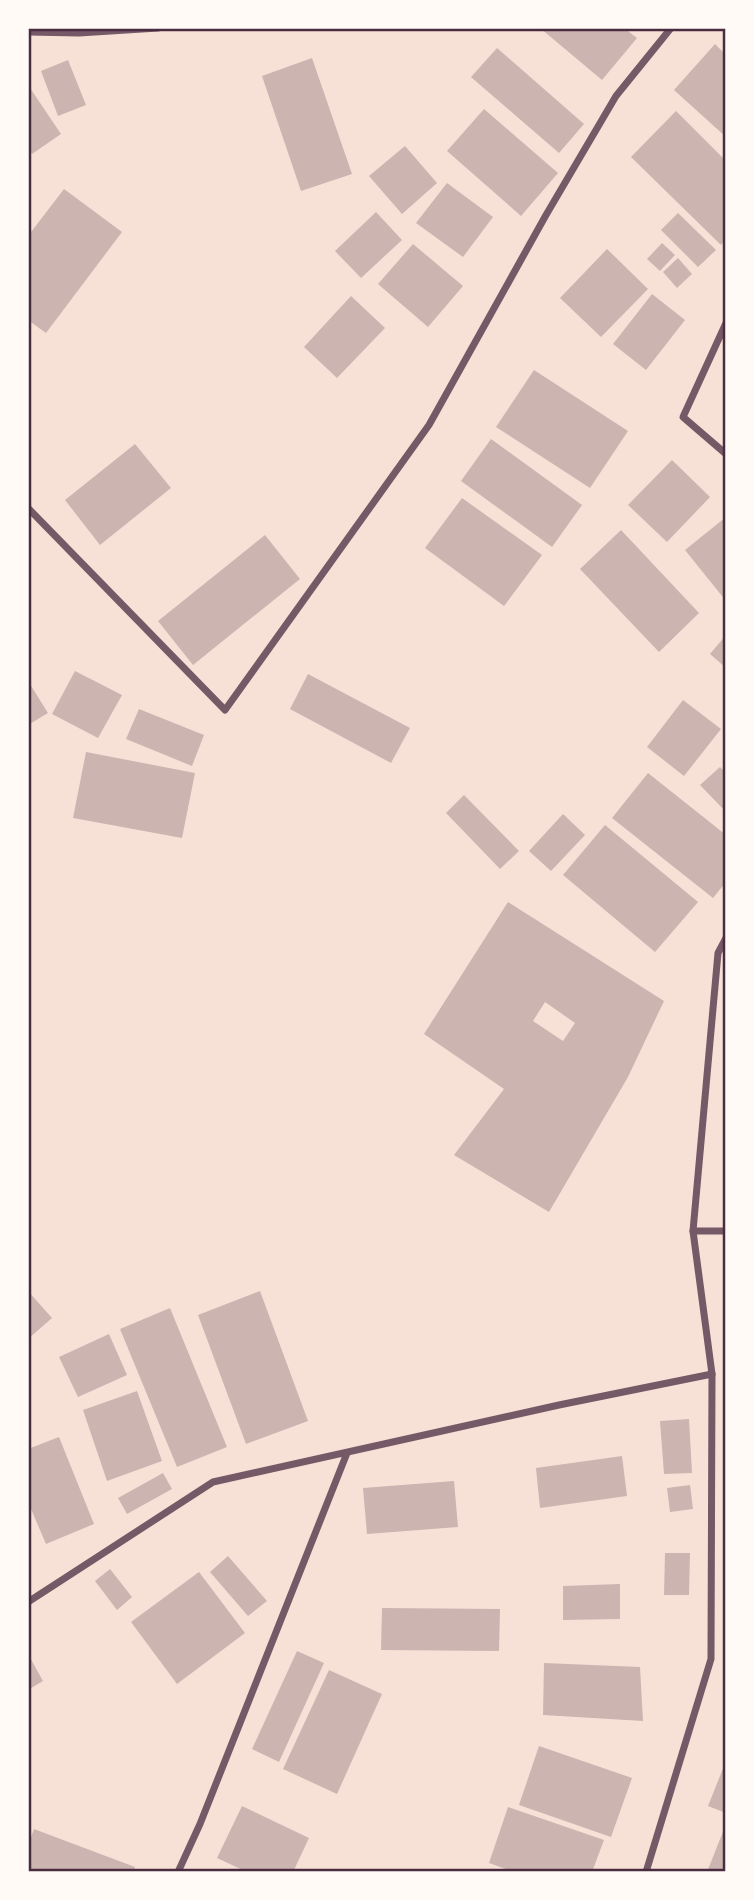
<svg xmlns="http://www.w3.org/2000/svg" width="754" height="1900" font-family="'Titillium Web',sans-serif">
<rect width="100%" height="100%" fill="#f7e1d7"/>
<g fill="#ccb4b1" fill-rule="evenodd">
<polygon points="540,28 624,28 637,38 602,80"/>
<polygon points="715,44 726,55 726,137 674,90"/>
<polygon points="497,48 584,124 559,153 471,77"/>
<polygon points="312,58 352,174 301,191 262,76"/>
<polygon points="68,60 86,105 58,116 41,71"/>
<polygon points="28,85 61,134 32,154 28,147"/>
<polygon points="484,109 558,173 521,216 447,151"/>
<polygon points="676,111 726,161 726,239 721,245 631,157"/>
<polygon points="405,146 437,183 402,214 369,176"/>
<polygon points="447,183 493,217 463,257 416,223"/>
<polygon points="64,189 122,232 46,333 28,320 28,236"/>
<polygon points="376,212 402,240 361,278 335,251"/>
<polygon points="678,213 716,250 698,267 661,230"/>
<polygon points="662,243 675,255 660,271 647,259"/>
<polygon points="413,244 463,286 428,327 378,284"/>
<polygon points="607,249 648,289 601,337 560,298"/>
<polygon points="678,258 692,274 677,288 663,272"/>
<polygon points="652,294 685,320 646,370 613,344"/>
<polygon points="351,296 385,328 337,378 304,347"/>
<polygon points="534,370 628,431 590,488 496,427"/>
<polygon points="491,439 582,505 552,547 461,481"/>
<polygon points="135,444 171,488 100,545 65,500"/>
<polygon points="672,460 710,497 667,542 628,505"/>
<polygon points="462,498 542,555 504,606 425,548"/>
<polygon points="726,517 726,601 685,550"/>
<polygon points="621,530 699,613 659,652 580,569"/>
<polygon points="265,535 300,579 193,665 158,621"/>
<polygon points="726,635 726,668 710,654"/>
<polygon points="75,671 122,695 98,738 52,714"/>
<polygon points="308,674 410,728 391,763 290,709"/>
<polygon points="28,681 48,713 28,725"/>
<polygon points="683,700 721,729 684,776 647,747"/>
<polygon points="139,709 204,735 192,766 126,739"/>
<polygon points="86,752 195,773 182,838 73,818"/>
<polygon points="720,767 726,773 726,812 700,785"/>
<polygon points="648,773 726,835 726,882 713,898 612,818"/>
<polygon points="464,795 519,851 500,869 446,813"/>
<polygon points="563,814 585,835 551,871 529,851"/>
<polygon points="605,825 698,902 655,952 563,875"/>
<path d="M508 902 664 1001 628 1077 549 1212 454 1155 504 1089 424 1034ZM545 1002 575 1023 563 1041 533 1021Z"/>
<polygon points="28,1291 52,1318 28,1339"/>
<polygon points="260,1291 308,1421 246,1444 198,1315"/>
<polygon points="170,1308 227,1447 177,1467 120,1329"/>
<polygon points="109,1334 127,1375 78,1397 59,1357"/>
<polygon points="137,1391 162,1461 107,1481 83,1410"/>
<polygon points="689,1419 692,1473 664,1474 660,1421"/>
<polygon points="59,1437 94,1524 46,1544 28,1502 28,1449"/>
<polygon points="622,1456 627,1496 540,1508 536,1468"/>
<polygon points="163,1473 172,1489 127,1514 118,1498"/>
<polygon points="454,1481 458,1527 367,1534 363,1488"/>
<polygon points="690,1485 693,1509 670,1512 667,1488"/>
<polygon points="665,1553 690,1553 689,1595 664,1595"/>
<polygon points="228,1556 267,1601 248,1616 210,1572"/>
<polygon points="110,1569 132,1597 117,1610 95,1581"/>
<polygon points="199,1572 245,1633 177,1684 131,1622"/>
<polygon points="620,1584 620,1619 563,1620 563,1586"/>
<polygon points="382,1608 500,1609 499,1651 381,1650"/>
<polygon points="297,1651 324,1663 279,1762 252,1749"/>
<polygon points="28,1654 43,1681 28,1690"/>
<polygon points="544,1663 640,1667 643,1721 543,1715"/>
<polygon points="329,1670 382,1694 337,1794 283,1769"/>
<polygon points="539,1746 632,1778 611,1837 519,1805"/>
<polygon points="726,1761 726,1813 708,1806"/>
<polygon points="242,1806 309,1838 293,1872 247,1872 217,1858"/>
<polygon points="508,1807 604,1840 592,1872 514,1872 489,1863"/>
<polygon points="726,1824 726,1872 707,1872"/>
<polygon points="34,1829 135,1867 133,1872 28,1872 28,1845"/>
</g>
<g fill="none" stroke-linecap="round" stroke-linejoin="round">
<g stroke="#755966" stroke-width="7">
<polyline points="28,32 79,33 158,28"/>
<polyline points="726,323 683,417 726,454"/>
<polyline points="28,508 225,710 429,425 546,215 616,96 671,28"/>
<polyline points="693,1231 726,1231"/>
<polyline points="28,1602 213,1482 559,1405 712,1374"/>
<polyline points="178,1872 200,1824 347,1453"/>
<polyline points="646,1872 711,1659 712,1374 693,1231 718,953 726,938"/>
</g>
</g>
<rect width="754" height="1900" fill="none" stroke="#fffaf5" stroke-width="60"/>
<rect x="30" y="30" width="694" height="1840" fill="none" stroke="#4a2c40" stroke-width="2.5"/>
</svg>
